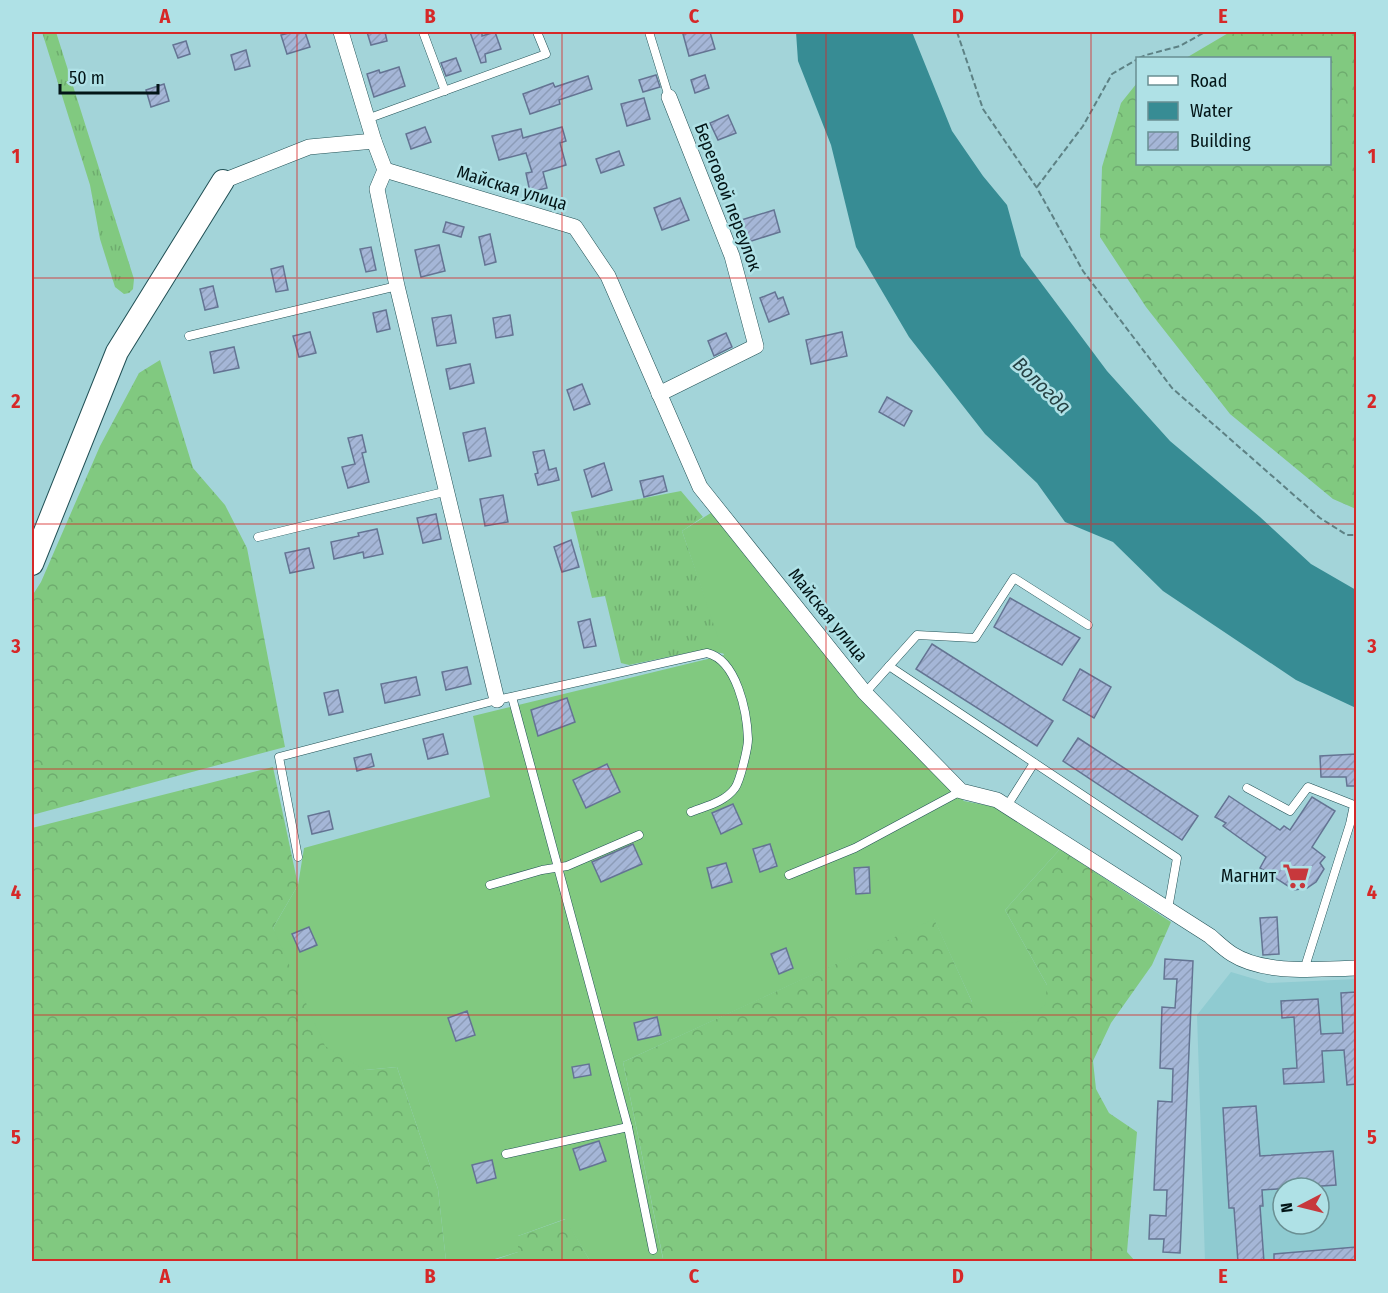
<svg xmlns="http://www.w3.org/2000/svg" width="1388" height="1293" font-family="'Fira Sans Condensed',sans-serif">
<defs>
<pattern id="grass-tufts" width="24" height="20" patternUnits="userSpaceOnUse" patternTransform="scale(1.5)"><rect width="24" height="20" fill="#81c980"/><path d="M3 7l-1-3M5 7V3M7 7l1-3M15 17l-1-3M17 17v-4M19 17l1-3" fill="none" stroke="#6eac6e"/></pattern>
<pattern id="forest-crowns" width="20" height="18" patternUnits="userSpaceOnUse" patternTransform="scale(1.5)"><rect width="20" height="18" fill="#81c980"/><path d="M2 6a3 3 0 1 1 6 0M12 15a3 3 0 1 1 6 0" fill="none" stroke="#6eac6e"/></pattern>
<pattern id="building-hatch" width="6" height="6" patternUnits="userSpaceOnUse" patternTransform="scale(1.5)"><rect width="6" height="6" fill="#a5b6d7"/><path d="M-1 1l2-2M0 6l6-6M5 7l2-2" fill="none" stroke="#8c9cb8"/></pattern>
</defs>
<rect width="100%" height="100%" fill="#a3d4d9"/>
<path fill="#8fcbd1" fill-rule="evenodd" d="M1231 972 1268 983 1356 979V1261H1205L1197 1015ZM1283 1188H1319V1224H1283Z"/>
<g fill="url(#grass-tufts)">
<polygon points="42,32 56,32 134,279 133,289 129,293 124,294 115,287 100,239 90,185"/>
<polygon points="681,491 703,517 682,531 725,654 707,650 697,651 629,665 621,663 605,596 592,598 571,512"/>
</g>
<g fill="url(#forest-crowns)">
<polygon points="1230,32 1356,32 1356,509 1333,499 1230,414 1146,307 1100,237 1102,167 1121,103 1137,83 1138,164 1330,164 1330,58 1186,58"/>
<polygon points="160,360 193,468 225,505 247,548 285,747 32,815 32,596 41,582 100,446 139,373"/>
<polygon points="273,767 298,885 273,928 365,1070 397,1067 438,1189 446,1261 32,1262 32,828"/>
<polygon points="1060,849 1171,922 1152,965 1111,1023 1093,1061 1096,1089 1109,1113 1137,1132 1127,1252 1135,1261 660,1261 663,1258 623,1062 934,918 972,1002 1047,985 1005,910"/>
<polygon points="566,1219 590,1261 488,1262 518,1252 518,1236"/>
</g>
<polygon fill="#81c980" points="714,511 862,696 964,801 995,807 1060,849 1005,910 1047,985 1045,1005 1030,1019 1013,1023 994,1021 972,1002 934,919 623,1062 663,1259 660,1261 590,1261 565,1219 518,1236 518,1252 488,1261 446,1261 438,1189 397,1067 365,1070 325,1046 273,928 298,885 304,848 490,797 473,716 724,655 682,531"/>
<polygon fill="#378c94" points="796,32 912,32 952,131 983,176 1007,205 1021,256 1107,371 1170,441 1260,517 1311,564 1356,590 1356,708 1296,680 1163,591 1113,542 1065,522 1037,483 985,434 909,337 856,247 831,145 798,61"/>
<g fill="url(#building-hatch)" stroke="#647493" stroke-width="1.5">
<polygon points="293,32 305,32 310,47 287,54 281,35"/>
<polygon points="367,32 385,32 387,41 371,45"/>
<polygon points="470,32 482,32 482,36 495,32 501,49 485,54 486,62 481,63"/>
<polygon points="692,32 710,32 715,49 689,56 683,34"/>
<polygon points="186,41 190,54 178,58 173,45"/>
<polygon points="246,50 250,66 235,70 231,55"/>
<polygon points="456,58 461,71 446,76 441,63"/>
<polygon points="399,67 405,86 374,97 367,74 379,70 380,73"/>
<polygon points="656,75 660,87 643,92 639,80"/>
<polygon points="705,75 709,88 695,93 691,80"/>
<polygon points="588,76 592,89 559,100 560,104 530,114 523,94 553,83 555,87"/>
<polygon points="164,84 169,101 151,107 146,90"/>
<polygon points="644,98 650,119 627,126 621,104"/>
<polygon points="728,115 736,133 718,140 710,123"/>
<polygon points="425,127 431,142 411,149 406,134"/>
<polygon points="562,127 566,141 560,143 566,165 543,172 547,188 530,192 526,173 532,172 526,153 499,160 492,136 521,129 523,138"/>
<polygon points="619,151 624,165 601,173 596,159"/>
<polygon points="680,198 689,220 662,230 654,208"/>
<polygon points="774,210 780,232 745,243 738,221"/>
<polygon points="446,222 464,227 461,237 443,232"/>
<polygon points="490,234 496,262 485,265 479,237"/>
<polygon points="439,245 445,271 421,277 415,250"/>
<polygon points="371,247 376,270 366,272 360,249"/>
<polygon points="283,266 288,290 276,292 271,269"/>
<polygon points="213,286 218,307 205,310 200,289"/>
<polygon points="775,292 778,299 783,297 789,314 769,322 760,298"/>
<polygon points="386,310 390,329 377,332 373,313"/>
<polygon points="451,315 456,343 437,346 432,318"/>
<polygon points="510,315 513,335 496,338 493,318"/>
<polygon points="310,332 316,353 299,357 293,336"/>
<polygon points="842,332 847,356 811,364 806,340"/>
<polygon points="726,333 732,347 714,356 708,341"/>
<polygon points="234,347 239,368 214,373 210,352"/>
<polygon points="470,364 474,383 450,389 446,369"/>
<polygon points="582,384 590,404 574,410 567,390"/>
<polygon points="887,397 912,411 904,426 879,412"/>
<polygon points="485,428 491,456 469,461 463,433"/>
<polygon points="362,435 366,452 362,453 369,482 348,488 342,467 355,464 348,438"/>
<polygon points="544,450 549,470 556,468 559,480 538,485 535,474 538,473 533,452"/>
<polygon points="604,463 612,490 592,497 584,470"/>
<polygon points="663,476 667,491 644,497 640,481"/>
<polygon points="503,495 508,522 485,526 480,499"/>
<polygon points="436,514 441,539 423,543 417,518"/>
<polygon points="377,529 383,554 364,558 363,552 334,559 331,542 359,536 358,533"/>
<polygon points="571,540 579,567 562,572 554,547"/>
<polygon points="309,548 314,568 290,573 285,553"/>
<polygon points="1010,598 1080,638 1062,665 994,627"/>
<polygon points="590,619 596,646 584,648 578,622"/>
<polygon points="932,644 1053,721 1037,746 916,669"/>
<polygon points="467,667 471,684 446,690 442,672"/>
<polygon points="1080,669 1111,687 1094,718 1063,700"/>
<polygon points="416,677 420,695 385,703 381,684"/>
<polygon points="338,690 343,712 329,715 324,693"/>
<polygon points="567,698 575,722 538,736 531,710"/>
<polygon points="443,734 448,754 428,759 423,739"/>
<polygon points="1078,738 1198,816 1182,840 1063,761"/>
<polygon points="371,754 374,766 357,771 354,758"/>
<polygon points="1356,754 1356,786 1347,786 1346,777 1321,777 1320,756"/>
<polygon points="607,764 620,792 586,808 573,780"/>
<polygon points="1229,796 1280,830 1284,826 1290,830 1312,797 1335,811 1312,847 1325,857 1320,863 1324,869 1316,882 1307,888 1294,890 1260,868 1266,857 1223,826 1226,823 1215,817"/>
<polygon points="733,804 742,824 721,834 712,813"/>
<polygon points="329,811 333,829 312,834 308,816"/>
<polygon points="633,844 642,864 601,882 592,862"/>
<polygon points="770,844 777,866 760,872 753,849"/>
<polygon points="726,863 732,882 712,888 707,868"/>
<polygon points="869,867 870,893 856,894 854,868"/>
<polygon points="1277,917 1279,954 1263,955 1260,918"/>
<polygon points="309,927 317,945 300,952 292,934"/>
<polygon points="786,948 793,968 779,974 771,954"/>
<polygon points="1165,959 1193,961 1180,1253 1163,1252 1164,1239 1149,1239 1150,1215 1166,1216 1167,1190 1154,1190 1158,1101 1172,1102 1173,1069 1160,1068 1162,1007 1175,1008 1177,979 1164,979"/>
<polygon points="1356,992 1356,1084 1347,1085 1344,1050 1322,1051 1324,1082 1284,1084 1283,1069 1297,1068 1294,1017 1282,1018 1281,1001 1318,999 1321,1034 1343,1033 1341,993"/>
<polygon points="467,1011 475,1035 456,1041 448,1018"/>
<polygon points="657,1017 661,1035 638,1040 634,1023"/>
<polygon points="589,1064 591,1075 574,1078 572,1067"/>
<polygon points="1256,1106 1260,1156 1333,1151 1336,1185 1262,1190 1263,1206 1260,1206 1264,1262 1238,1262 1234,1208 1229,1208 1223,1108"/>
<polygon points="599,1141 606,1161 580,1170 573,1149"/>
<polygon points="492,1160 496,1178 477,1183 472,1165"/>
<polygon points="1356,1247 1356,1262 1274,1262 1274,1254"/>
</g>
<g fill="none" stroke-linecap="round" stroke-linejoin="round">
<defs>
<g id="lane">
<polyline points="423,32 445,91"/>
<polyline points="649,32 669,97"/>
<polyline points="367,119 546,54 537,32"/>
<polyline points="189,336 397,286"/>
<polyline points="258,537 448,491"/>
<polyline points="889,666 1177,858 1168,909"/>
<polyline points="865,693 917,635 975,638 1014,578 1088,625"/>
<polyline points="512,697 628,1127 653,1250"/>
<polyline points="1247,788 1290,811 1308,787 1354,805 1350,824 1304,970"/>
<polyline points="1007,806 1034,763"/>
<path d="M298 857 279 757 497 700 707 653C737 660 747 712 748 739 748 748 740 781 735 788 725 802 706 806 691 812"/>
<polyline points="789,875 855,848 961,791"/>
<polyline points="490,885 542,870 567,866 639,835"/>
<polyline points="506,1154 628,1127"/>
</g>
<g id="street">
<polyline points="341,32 374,141 385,170 377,189 397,286 497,700"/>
<path d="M385 170 575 227 608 276 700 487 865 693 961 791 997 800 1210 936C1217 942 1224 949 1232 954 1265 975 1319 969 1356 968"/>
<polyline points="223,181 309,147 374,141"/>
<polyline points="659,394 756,346 732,256 669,97"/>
</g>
<polyline id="secondary" points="32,564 117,352 223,181"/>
</defs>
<use href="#lane" stroke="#215055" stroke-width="9"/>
<use href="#street" stroke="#215055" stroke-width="16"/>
<use href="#secondary" stroke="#215055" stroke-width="24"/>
<g stroke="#5d8184" stroke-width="2" stroke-dasharray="6 3" stroke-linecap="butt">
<polyline points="957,32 983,109 1037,188 1083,271 1172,388 1320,518 1347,535 1356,535"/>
<polyline points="1139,58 1146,55 1180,46 1205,32"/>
<polyline points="1037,187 1083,126 1112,74 1138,59"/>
</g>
<use href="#lane" stroke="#fff" stroke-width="8"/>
<use href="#street" stroke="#fff" stroke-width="15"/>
<use href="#secondary" stroke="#fff" stroke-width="22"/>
</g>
<path fill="none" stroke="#d62828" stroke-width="1.5" stroke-opacity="0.55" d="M297 32V1262M562 32V1262M826 32V1262M1091 32V1262M32 278H1356M32 524H1356M32 769H1356M32 1015H1356"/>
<defs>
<symbol id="supermarket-bare" viewBox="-9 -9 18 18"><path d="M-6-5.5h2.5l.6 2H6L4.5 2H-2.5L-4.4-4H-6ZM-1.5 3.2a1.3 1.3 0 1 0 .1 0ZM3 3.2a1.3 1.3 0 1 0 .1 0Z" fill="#c7383c" stroke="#afe1e6" stroke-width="2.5" paint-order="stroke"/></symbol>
</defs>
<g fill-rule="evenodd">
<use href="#supermarket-bare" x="1277" y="857" width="38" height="38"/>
</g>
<g text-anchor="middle" stroke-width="5" stroke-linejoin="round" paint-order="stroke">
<g font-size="18" fill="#031517" stroke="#afe1e6">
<text transform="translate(512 188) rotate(17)" y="6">Майская улица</text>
<text transform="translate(728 197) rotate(69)" y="6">Береговой переулок</text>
<text transform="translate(828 615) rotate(51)" y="6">Майская улица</text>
</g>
<g font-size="18" fill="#031517" stroke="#afe1e6" text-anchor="end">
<text x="1276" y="882">Магнит</text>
</g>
<g font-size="20" font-style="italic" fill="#274244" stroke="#afe1e6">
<text transform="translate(1042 385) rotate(44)" y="7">Вологда</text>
</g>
</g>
<rect width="1388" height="1293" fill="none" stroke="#afe1e6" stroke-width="66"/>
<rect x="1136" y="57" width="195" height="108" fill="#afe1e6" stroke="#6a8f93" stroke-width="1.5"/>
<rect x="1148" y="76" width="30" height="9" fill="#ffffff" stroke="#6a8f93" stroke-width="1.5"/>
<text x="1190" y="87" font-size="18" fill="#031517">Road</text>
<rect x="1148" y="102" width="30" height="18" fill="#378c94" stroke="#6a8f93" stroke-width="1.5"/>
<text x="1190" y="117" font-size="18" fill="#031517">Water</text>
<rect x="1148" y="132" width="30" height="18" fill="url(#building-hatch)" stroke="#6a8f93" stroke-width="1.5"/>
<text x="1190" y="147" font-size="18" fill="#031517">Building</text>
<g transform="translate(1301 1206) rotate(263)"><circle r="28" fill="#afe1e6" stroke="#6a8f93" stroke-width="1.5"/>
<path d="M0-4.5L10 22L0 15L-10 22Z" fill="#c7383c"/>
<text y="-9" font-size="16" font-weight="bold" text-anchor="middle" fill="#031517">N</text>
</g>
<path d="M60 84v9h98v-9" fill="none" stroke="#031517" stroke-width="3"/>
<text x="69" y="84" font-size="18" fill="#031517" stroke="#afe1e6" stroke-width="4.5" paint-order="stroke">50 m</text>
<rect x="33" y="33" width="1322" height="1227" fill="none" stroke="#d62828" stroke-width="2"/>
<g font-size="20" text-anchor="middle" font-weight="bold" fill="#d62828">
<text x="165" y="23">A</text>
<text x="430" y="23">B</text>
<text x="694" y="23">C</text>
<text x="958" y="23">D</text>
<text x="1223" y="23">E</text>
<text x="16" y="163">1</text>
<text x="1372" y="163">1</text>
<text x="16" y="408">2</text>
<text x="1372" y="408">2</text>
<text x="16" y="653">3</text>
<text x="1372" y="653">3</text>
<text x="16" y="899">4</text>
<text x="1372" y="899">4</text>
<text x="16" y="1144">5</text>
<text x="1372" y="1144">5</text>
<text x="165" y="1283">A</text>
<text x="430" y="1283">B</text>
<text x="694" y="1283">C</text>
<text x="958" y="1283">D</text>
<text x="1223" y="1283">E</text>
</g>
</svg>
